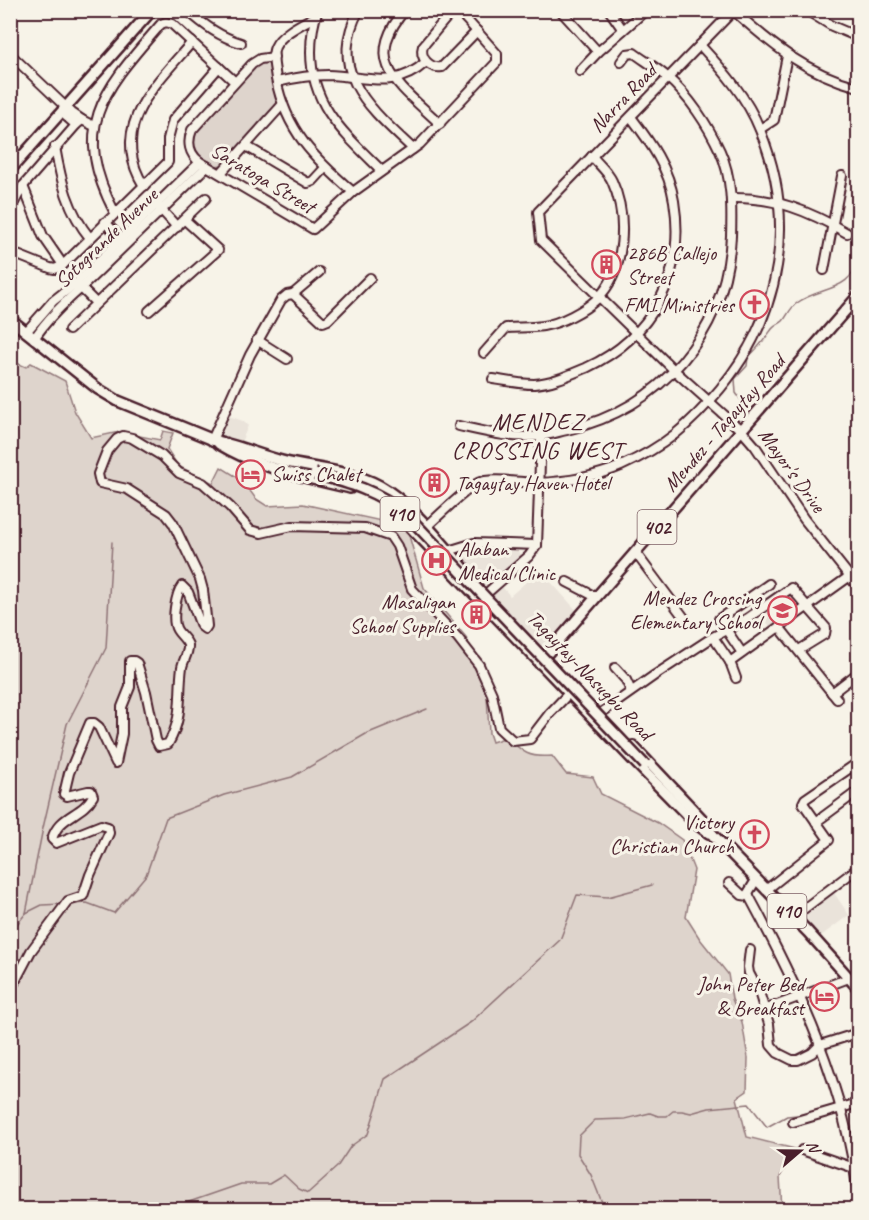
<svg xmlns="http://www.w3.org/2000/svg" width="869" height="1220" font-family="Caveat,sans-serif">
<rect width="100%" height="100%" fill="#f7f3e8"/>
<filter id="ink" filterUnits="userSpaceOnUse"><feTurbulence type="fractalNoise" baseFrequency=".0167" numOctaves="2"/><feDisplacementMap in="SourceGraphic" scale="12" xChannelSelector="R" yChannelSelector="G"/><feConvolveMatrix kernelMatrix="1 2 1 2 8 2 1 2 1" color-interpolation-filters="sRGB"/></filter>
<g filter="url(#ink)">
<g fill="#eae3da">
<polygon points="229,416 243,421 248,426 240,445 221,437"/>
<polygon points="486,547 516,549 525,559 499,583 510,596 540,570 578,612 550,642 539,646 452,553"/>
<polygon points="791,590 805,609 773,631 759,611"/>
<polygon points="832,890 849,915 821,936 800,914"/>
</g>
<g fill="#ded4cc" stroke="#947a7c" stroke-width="1.5">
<path d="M265 62 270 65 272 69 278 105 226 164C205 172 191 151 193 133L255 65Z"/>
<path d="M10 357 12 361 26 367 31 363 65 381 75 412 91 438 119 432 160 440 163 431 173 433 167 449 178 466 213 483 221 467 242 480 256 499 267 506 303 504 381 521 388 506 410 527 408 532 424 588 466 637 473 663 487 695 489 733 492 742 507 737C523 753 529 758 552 756L566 774 593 777 601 794 658 823 682 840 694 870 686 917 700 939 728 974 732 999 742 1022 748 1058 747 1091 737 1098 747 1137 795 1149 780 1177 782 1209H11Z"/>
</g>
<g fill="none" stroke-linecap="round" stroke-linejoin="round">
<g stroke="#8e7275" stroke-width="1.5">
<path d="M746 398 741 400 736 393 735 379 747 366 748 357C758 349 764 340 772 329 775 325 780 324 783 321 788 315 790 308 797 303 819 286 854 293 858 256"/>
<polyline points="70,904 87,903 114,913 146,875 166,818 224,795 292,777 366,734 427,709"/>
<polyline points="26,913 42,905 63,904"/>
<polyline points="10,933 26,913 43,828 67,724 106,648 112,542"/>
<polyline points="176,1210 189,1202 241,1184 269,1184 284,1175 299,1189 308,1193 337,1167 351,1146 368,1134 385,1079 471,1022 560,940 577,895 608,897 652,885"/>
<polyline points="605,1210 591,1175 578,1154 579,1136 595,1120 625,1119 650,1113 658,1116 667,1116 673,1111 682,1111 691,1113 709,1108 749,1104 767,1127 787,1116 808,1114"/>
</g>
<defs>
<g id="minor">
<path d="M187 10C204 25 220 37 241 43"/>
<path d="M318 10C313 23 311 38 311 52 311 107 346 135 382 171"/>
<path d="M359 10C325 73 372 110 413 149"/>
<path d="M405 10C359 63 403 88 440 124"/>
<path d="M453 10 423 46C419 58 430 69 442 67L477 31"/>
<polyline points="560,10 598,52"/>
<polyline points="609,10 623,30"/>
<path d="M733 10C773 46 806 73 858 87"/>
<polyline points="734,10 538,212 541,240 675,371 742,431 755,446 804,519 858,587"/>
<polyline points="806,10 832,26 858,37"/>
<path d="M316 16C304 23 281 33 275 47 271 56 275 69 276 79 286 131 315 159 353 192"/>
<polyline points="466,19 474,10"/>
<polyline points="10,54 72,113 82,120"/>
<path d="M274 57 260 59 252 64 192 130C187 142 189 154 200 162L313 229 353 192 420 144 497 62V54L458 10"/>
<polyline points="580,71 598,52 646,10"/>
<path d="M277 82C294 78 310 75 328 75 366 76 394 91 426 62"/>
<polyline points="61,112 76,125"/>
<polyline points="760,129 774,120 787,56"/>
<polyline points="246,146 308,183 313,181 325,168"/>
<path d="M55 147C61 181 68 211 90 238"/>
<polyline points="221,173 283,104"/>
<polyline points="23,186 43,236 63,265"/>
<path d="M144 186C107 127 156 84 192 42"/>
<path d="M731 198C775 197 809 211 847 233"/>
<polyline points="158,206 177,227"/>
<polyline points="10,210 23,186 76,125 82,120 94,126"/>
<path d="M115 213C69 126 104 90 161 24L166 22 172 24 235 82"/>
<polyline points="105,222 123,241"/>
<polyline points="10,252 50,268 55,269 63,265 168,162 168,139 173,120 219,67"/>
<polyline points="824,270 842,176"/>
<polyline points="78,285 96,303"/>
<polyline points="293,294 319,272"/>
<polyline points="149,311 218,250 185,220"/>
<polyline points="69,330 206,198"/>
<polyline points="26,332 53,301 76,283 200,162"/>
<path d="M34 339C47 319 63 304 81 288L207 166"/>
<polyline points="257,340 287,359"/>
<path d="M484 353 506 328C518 327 531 328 543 326 561 323 584 311 597 299 626 271 628 216 612 181 608 172 598 164 592 156"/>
<path d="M493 379C506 381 520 384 534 384 552 383 569 375 586 368 653 337 686 274 674 201 669 168 650 142 631 117"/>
<path d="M459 426C486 432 513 439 540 436 549 435 558 432 567 430 661 408 726 333 731 236 732 208 732 177 720 151 708 125 689 96 667 77 657 68 645 61 634 53L627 54 621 62"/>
<polyline points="212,440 250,355 281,300 287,295 293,294 323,322 328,320 370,278"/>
<path d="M426 527C440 515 463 491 478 483 491 477 522 483 537 483 565 482 595 477 621 466 664 447 690 425 720 389 782 314 797 220 760 130 747 97 723 70 700 45"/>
<polyline points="448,551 474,543 537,545"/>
<polyline points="635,552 685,619"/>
<polyline points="567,582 596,597"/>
<polyline points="487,593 529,556 537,545 541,436"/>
<polyline points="780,628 837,699"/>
<polyline points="713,637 730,662"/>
<polyline points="742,653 719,619 769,584"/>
<polyline points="615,668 626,680 631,691"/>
<polyline points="736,678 730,662 850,576"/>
<polyline points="832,693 858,673"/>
<polyline points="601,713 655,675 713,637 748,618 791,588 826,628 825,634 799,650"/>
<polyline points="816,822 858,791"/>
<path d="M756 880 748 893 749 896C801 992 845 1086 858 1195"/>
<polyline points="729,883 742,895 749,896"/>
<polyline points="766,890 829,840 803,803 805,799 853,766 858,771"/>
<polyline points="793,917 858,868"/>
<polyline points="750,950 748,967 749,973 759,992 769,1024 771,1045 778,1053 792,1060 798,1060 812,1053 820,1045 858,1033"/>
<path d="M10 991 31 951 68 901 83 896 90 875 109 833 108 827 101 825 56 843 52 839C59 815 82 816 93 796L91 791H88L67 796 64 794 69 773 90 723H94L99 727 116 763 122 734V707L130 687V661H134L137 663 146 692 156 740 159 746 168 744C184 717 178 696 182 667 183 661 189 652 188 645 186 639 180 635 177 630 171 620 176 594 182 586L188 592 201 626 205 629 207 626 203 590 200 579 173 523 166 514 127 489 100 483 98 474 107 451 117 439 123 436 132 438 162 456 179 473 203 483 230 507 250 530 261 533 292 526 365 528 391 537 397 546 412 589 458 638 479 665 492 694 499 728 513 741 530 739 550 713 572 690"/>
<polyline points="764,1010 849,978"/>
<polyline points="793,1122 858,1103"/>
<polyline points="802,1150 857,1169"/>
</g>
<g id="major">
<polyline points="10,170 152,10"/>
<polyline points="10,319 98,389 118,401 216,441"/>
<path d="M212 440C236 445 259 455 282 461 317 470 358 470 388 491 420 513 448 551 474 580"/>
<path d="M219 444C259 468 304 477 350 488"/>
<polyline points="394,510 634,761 694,822 709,833"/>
<polyline points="539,663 858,296"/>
<polyline points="633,746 702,819 715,838"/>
<polyline points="711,833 808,932 858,988"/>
</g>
</defs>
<use href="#minor" stroke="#4a1f2b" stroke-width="12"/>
<use href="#major" stroke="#4a1f2b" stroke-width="14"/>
<use href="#minor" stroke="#f7f3e8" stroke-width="8"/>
<use href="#major" stroke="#f7f3e8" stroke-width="9"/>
<defs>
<path id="major-bridge" d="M315 474C349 483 378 491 406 514L645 765"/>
</defs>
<use href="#major-bridge" stroke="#4a1f2b" stroke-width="14" stroke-linecap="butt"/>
<use href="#major-bridge" stroke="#f7f3e8" stroke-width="9"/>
</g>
</g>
<defs>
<symbol id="building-ring" viewBox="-11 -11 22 22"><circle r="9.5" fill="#f7f3e8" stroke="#d1495b" stroke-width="1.5"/><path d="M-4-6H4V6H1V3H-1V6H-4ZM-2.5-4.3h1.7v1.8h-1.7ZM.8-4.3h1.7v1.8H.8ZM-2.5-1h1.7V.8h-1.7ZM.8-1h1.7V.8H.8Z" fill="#d1495b"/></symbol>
<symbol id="church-ring" viewBox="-11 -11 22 22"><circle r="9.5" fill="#f7f3e8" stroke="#d1495b" stroke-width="1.5"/><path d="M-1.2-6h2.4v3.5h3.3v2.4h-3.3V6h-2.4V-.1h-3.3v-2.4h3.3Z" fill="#d1495b"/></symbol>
<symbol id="hotel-ring" viewBox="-11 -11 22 22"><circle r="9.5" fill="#f7f3e8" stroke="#d1495b" stroke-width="1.5"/><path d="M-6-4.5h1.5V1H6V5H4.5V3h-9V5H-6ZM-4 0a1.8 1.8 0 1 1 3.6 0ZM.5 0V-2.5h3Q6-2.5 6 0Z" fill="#d1495b"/></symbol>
<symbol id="hospital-ring" viewBox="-11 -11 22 22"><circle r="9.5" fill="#f7f3e8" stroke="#d1495b" stroke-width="1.5"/><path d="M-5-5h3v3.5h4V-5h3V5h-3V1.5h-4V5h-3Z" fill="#d1495b"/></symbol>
<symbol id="school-ring" viewBox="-11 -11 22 22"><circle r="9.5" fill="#f7f3e8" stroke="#d1495b" stroke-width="1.5"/><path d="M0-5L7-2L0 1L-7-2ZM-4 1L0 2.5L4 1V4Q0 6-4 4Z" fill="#d1495b"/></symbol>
</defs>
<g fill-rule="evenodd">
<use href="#building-ring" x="590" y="248" width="33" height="33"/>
<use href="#church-ring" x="738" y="288" width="33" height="33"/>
<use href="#hotel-ring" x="234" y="458" width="33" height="33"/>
<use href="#building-ring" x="418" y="466" width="33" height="33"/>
<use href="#hospital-ring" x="420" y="544" width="33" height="33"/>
<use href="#school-ring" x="766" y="594" width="33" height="33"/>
<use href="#building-ring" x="460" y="598" width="33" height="33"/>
<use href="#church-ring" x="738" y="818" width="33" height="33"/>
<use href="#hotel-ring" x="808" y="980" width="33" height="33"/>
</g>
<g text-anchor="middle" stroke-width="6" stroke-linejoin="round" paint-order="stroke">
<g fill="#f7f3e8" stroke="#7e5f64" stroke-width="1.5">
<rect x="380.5" y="497" width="39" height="34" rx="4.5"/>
<rect x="637.5" y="510" width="39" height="34" rx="4.5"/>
<rect x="767.5" y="894" width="39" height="34" rx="4.5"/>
</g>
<g font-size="20" font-weight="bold" fill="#4a1f2b">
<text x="400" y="521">410</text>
<text x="657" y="534">402</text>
<text x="787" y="918">410</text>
</g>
<g font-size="21" fill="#4a1f2b" stroke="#f7f3e8">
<text transform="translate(623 98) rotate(-46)" y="7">Narra Road</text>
<text transform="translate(263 178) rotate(31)" y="7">Saratoga Street</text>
<text transform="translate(106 238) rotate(-44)" y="7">Sotogrande Avenue</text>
<text transform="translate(724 423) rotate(-49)" y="7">Mendez - Tagaytay Road</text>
<text transform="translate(792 470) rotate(54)" y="7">Mayor's Drive</text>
<text transform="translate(590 675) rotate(46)" y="7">Tagaytay-Nasugbu Road</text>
</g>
<g font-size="21" fill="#4a1f2b" stroke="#f7f3e8" text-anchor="end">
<text x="627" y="260" text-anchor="start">286B Callejo<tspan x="627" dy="24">Street</tspan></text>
<text x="734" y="312">FMI Ministries</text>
<text x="271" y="481" text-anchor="start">Swiss Chalet</text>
<text x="456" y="490" text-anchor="start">Tagaytay Haven Hotel</text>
<text x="458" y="556" text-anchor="start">Alaban<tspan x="458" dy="24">Medical Clinic</tspan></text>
<text x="761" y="605">Mendez Crossing<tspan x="761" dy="24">Elementary School</tspan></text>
<text x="455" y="609">Masaligan<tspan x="455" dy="24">School Supplies</tspan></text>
<text x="734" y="829">Victory<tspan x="734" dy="24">Christian Church</tspan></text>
<text x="804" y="991">John Peter Bed<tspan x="804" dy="24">&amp; Breakfast</tspan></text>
</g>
<g font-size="24" letter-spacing="1.5" fill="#4a1f2b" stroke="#f7f3e8">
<text x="538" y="430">MENDEZ<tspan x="538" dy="28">CROSSING WEST</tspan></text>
</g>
</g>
<rect width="869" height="1220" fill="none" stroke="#f7f3e8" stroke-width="36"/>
<rect x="18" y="18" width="833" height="1184" fill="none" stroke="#4a1f2b" stroke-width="2" filter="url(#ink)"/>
<g transform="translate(800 1151) rotate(70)" stroke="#f7f3e8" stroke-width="4.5" paint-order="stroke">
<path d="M0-4.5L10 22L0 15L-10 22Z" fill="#4a1f2b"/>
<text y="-9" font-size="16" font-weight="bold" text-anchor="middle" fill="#4a1f2b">N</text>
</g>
</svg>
